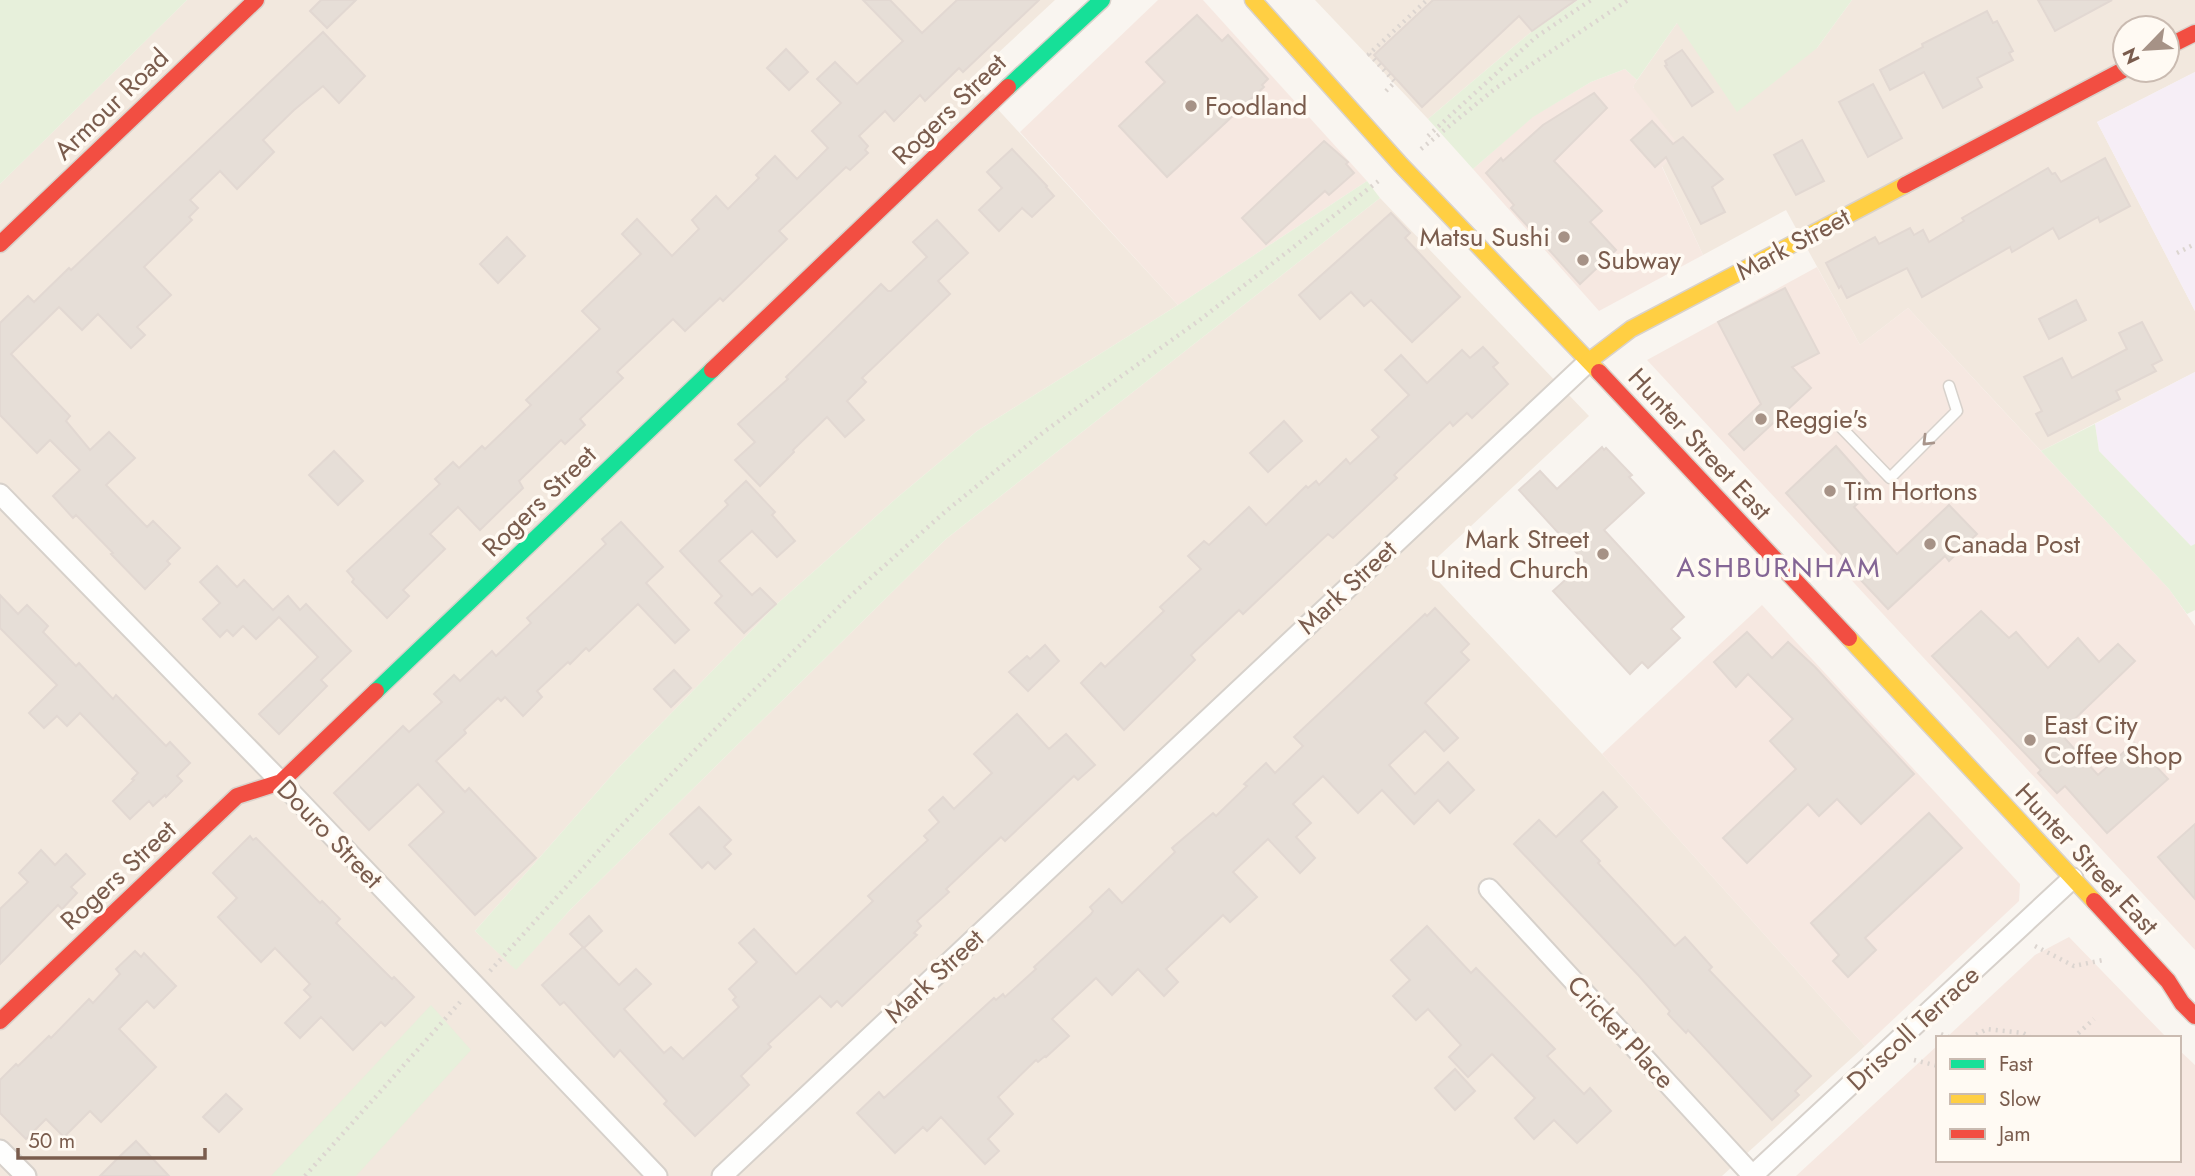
<svg xmlns="http://www.w3.org/2000/svg" width="2195" height="1176" font-family="Jost,sans-serif">
<rect width="100%" height="100%" fill="#f9f5f0"/>
<g fill="#f2e8de" fill-rule="evenodd">
<polygon points="187,0 1055,0 970,79 1178,305 977,431 899,496 778,603 619,767 475,931 516,969 570,910 946,539 1380,198 1589,416 1426,568 1602,754 1865,1046 1722,1176 0,1176 0,184"/>
<polygon points="1315,0 1578,0 1530,33 1428,119"/>
<path d="M1852 0H2195V72L2097 122 2195 311V372L2041 451 1908 308 1860 345 1786 210 1703 255 1662 166 1633 86 1677 23 1817 48ZM2125 28H2167V70H2125Z"/>
</g>
<g fill="#f6e8e1">
<polygon points="1158,0 1203,0 1367,181 1178,305 1020,132"/>
<polygon points="1625,69 1637,80 1633,87 1681,148 1662,167 1703,255 1599,311 1473,169 1532,117 1591,82"/>
<polygon points="1817,267 1860,345 1908,308 2169,589 2195,626 2195,950 1647,360"/>
<polygon points="1762,605 2020,884 2019,901 1865,1046 1602,754"/>
<polygon points="2069,937 2167,1038 1946,1038 2035,955"/>
<polygon points="1938,1045 1938,1160 2179,1160 2179,1050 2195,1065 2195,1176 1796,1176"/>
</g>
<g fill="#f6eef6">
<polygon points="2195,72 2195,311 2097,122"/>
<polygon points="2195,372 2195,544 2191,546 2099,451 2095,424"/>
</g>
<g fill="#e7f0db">
<polygon points="0,0 187,0 0,184"/>
<polygon points="1578,0 1852,0 1817,48 1737,112 1677,23 1637,80 1625,69 1591,82 1533,117 1473,169 1428,119 1530,33"/>
<polygon points="1367,181 1380,198 946,539 570,910 516,970 475,931 619,767 778,603 899,496 977,431 1178,305"/>
<polygon points="2095,424 2099,451 2191,546 2195,544 2195,610 2187,614 2169,589 2041,451"/>
<polygon points="431,1005 471,1050 356,1176 271,1176"/>
</g>
<g fill="#e6ded7" stroke="#e2d8d2" stroke-width="2">
<polygon points="321,0 356,0 327,28 310,11"/>
<polygon points="863,0 890,0 922,33 957,0 1039,0 963,72 959,68 925,101 920,95 894,121 885,111 859,136 868,146 865,150 868,153 850,170 846,167 779,231 787,239 723,301 720,298 685,331 673,319 617,372 623,378 580,419 585,425 565,444 561,440 519,481 523,488 480,530 458,507 430,534 445,549 403,590 409,596 387,618 352,582 354,579 347,571 440,484 435,479 453,462 459,468 482,446 485,449 531,405 526,400 600,329 582,311 641,254 622,234 637,219 672,256 699,229 692,220 716,196 728,209 759,178 756,175 775,156 797,179 828,148 812,131 841,103 817,79 835,62 857,84 903,41"/>
<polygon points="1433,0 1576,0 1532,31 1519,16 1422,107 1374,55"/>
<polygon points="2038,0 2112,0 2055,31"/>
<polygon points="1987,11 1993,23 1997,21 2013,51 2009,53 2013,60 1977,78 1982,87 1943,108 1924,72 1890,90 1880,70 1923,47 1922,44"/>
<polygon points="1197,15 1222,41 1228,35 1268,79 1262,85 1264,87 1167,177 1119,126 1165,82 1146,62"/>
<polygon points="323,32 365,76 339,103 323,86 294,110 263,140 274,152 237,189 220,171 190,200 198,208 189,217 192,220 144,267 171,295 137,327 145,335 131,348 98,314 82,330 59,307 11,354 70,416 66,421 90,450 109,432 135,458 106,485 147,527 153,521 180,548 167,561 170,564 145,589 111,554 113,553 76,515 73,518 53,496 80,470 50,440 37,453 0,415 0,323 28,296 34,302 69,268 71,270"/>
<polygon points="786,49 808,72 789,90 767,68"/>
<polygon points="1682,50 1713,92 1692,106 1665,66 1667,65 1665,61"/>
<polygon points="1873,84 1902,138 1868,157 1839,102"/>
<polygon points="1594,93 1607,108 1554,161 1602,211 1590,222 1616,250 1580,284 1511,208 1514,205 1486,173 1501,158 1503,161 1543,125"/>
<polygon points="1652,121 1673,144 1683,137 1723,179 1712,187 1725,212 1701,224 1666,157 1655,167 1631,140"/>
<polygon points="1802,140 1824,181 1796,195 1774,155"/>
<polygon points="1324,141 1348,162 1346,164 1354,173 1329,195 1325,191 1266,244 1242,218"/>
<polygon points="1012,149 1047,186 1046,187 1054,196 1032,217 1022,208 999,231 979,210 1002,188 987,172"/>
<polygon points="2105,158 2130,206 2100,222 2098,217 2059,239 2053,228 2012,252 2010,247 1922,297 1907,268 1847,298 1841,286 1839,288 1826,263 1875,237 1879,244 1910,228 1914,235 1923,230 1929,242 1964,221 1962,218 2048,168 2052,174 2055,173 2061,182"/>
<polygon points="1391,213 1410,233 1405,238 1460,297 1412,342 1371,300 1364,306 1351,292 1320,319 1299,295"/>
<polygon points="937,220 968,253 938,281 950,294 862,378 866,382 847,401 864,420 845,437 827,417 793,450 794,452 760,486 735,460 755,442 738,424 788,379 786,377 881,284 888,291 891,291 927,257 913,242"/>
<polygon points="507,237 525,256 498,283 480,264"/>
<polygon points="1785,288 1819,353 1792,367 1811,388 1744,450 1729,434 1761,404 1718,322"/>
<polygon points="2076,300 2086,320 2049,339 2039,319"/>
<polygon points="2142,322 2162,360 2152,365 2156,371 2116,391 2120,399 2048,436 2036,414 2042,411 2024,377 2062,358 2072,378 2127,349 2119,333"/>
<polygon points="1483,347 1498,363 1493,367 1508,384 1472,418 1467,413 1453,426 1450,422 1394,475 1397,478 1333,538 1328,534 1243,614 1239,610 1191,655 1195,660 1124,730 1081,683 1101,663 1105,667 1164,611 1160,607 1201,569 1188,556 1204,541 1209,545 1249,507 1266,525 1306,486 1308,488 1316,481 1319,485 1346,459 1350,464 1379,437 1372,430 1409,395 1385,370 1401,355 1427,383 1462,350 1470,358"/>
<polygon points="1284,421 1302,441 1268,472 1250,453"/>
<polygon points="1836,446 1874,489 1854,507 1897,554 1949,505 1977,534 1949,561 1945,556 1888,609 1841,559 1843,556 1786,493"/>
<polygon points="1602,447 1604,450 1606,448 1632,475 1629,477 1644,493 1604,530 1684,617 1671,629 1680,638 1648,668 1642,662 1630,674 1553,591 1585,562 1519,490 1540,471 1557,489"/>
<polygon points="334,451 363,481 338,505 309,475"/>
<polygon points="746,481 775,512 772,515 795,541 777,557 752,531 719,561 752,595 760,588 776,604 744,633 715,603 722,596 680,551 728,505 725,501"/>
<polygon points="621,522 663,567 646,583 689,630 675,643 638,604 589,651 586,648 570,664 568,662 537,691 542,697 523,716 505,697 501,701 498,698 464,730 466,733 436,761 465,792 469,788 536,858 475,915 409,845 444,812 418,784 369,830 334,793 403,726 409,732 442,702 434,694 454,675 460,681 492,651 496,656 531,623 527,618 606,544 602,539"/>
<polygon points="217,566 237,587 244,580 273,610 288,596 300,610 306,604 351,651 321,680 327,686 279,734 259,714 318,657 279,617 256,639 243,626 233,636 227,630 220,637 203,619 220,603 200,582"/>
<polygon points="0,595 18,614 27,605 48,626 43,632 76,666 79,663 113,699 116,695 166,746 170,742 190,763 177,776 182,781 166,797 165,795 153,806 149,801 130,819 113,801 134,780 132,779 138,773 80,713 67,726 57,716 44,728 29,713 57,685 0,628"/>
<polygon points="1435,608 1469,644 1461,652 1469,660 1425,703 1458,738 1444,751 1425,731 1389,765 1415,794 1448,762 1474,790 1450,813 1438,800 1414,824 1382,790 1358,813 1323,776 1293,804 1311,823 1296,837 1315,858 1300,873 1268,839 1233,872 1257,897 1230,922 1223,915 1166,969 1178,982 1164,996 1138,969 1112,995 1096,978 1052,1019 1069,1036 1046,1057 1045,1056 1038,1062 1036,1060 998,1097 1013,1114 988,1139 999,1151 985,1164 941,1117 927,1131 923,1127 895,1153 857,1113 879,1092 884,1098 994,998 996,1000 1003,994 1005,997 1036,969 1034,967 1091,914 1093,911 1090,907 1109,889 1122,903 1175,852 1172,848 1213,813 1216,816 1247,786 1244,784 1266,763 1275,773 1303,746 1294,737 1425,614 1427,616"/>
<polygon points="1981,611 2009,638 2016,632 2048,668 2078,638 2099,662 2118,644 2135,661 2060,733 2098,775 2134,743 2168,779 2107,833 2065,786 2057,793 2038,773 2041,770 1932,656"/>
<polygon points="1747,632 1772,658 1788,642 1815,667 1914,774 1861,824 1837,799 1819,816 1808,804 1747,863 1723,838 1796,769 1770,741 1793,719 1748,674 1736,687 1714,662"/>
<polygon points="1045,645 1059,661 1028,691 1009,672 1027,656 1030,659"/>
<polygon points="674,670 691,688 671,707 654,689"/>
<polygon points="1017,714 1049,749 1066,734 1095,765 1078,780 1074,776 1005,841 1001,837 946,889 949,892 917,921 921,926 914,933 917,935 842,1006 837,1001 831,1007 820,996 768,1044 771,1047 741,1076 749,1085 695,1136 664,1104 667,1101 620,1050 614,1057 564,1002 560,1005 542,985 583,947 570,934 589,916 602,931 584,948 619,985 636,969 651,984 624,1009 664,1053 671,1047 683,1059 739,1007 733,1000 736,997 729,989 757,962 739,943 754,929 796,974 873,901 868,896 928,840 924,836 939,822 929,810 943,797 954,809 992,773 974,754"/>
<polygon points="1603,792 1617,807 1581,841 1600,861 1598,863 1675,946 1685,937 1712,967 1709,970 1811,1076 1795,1091 1799,1095 1772,1120 1688,1030 1686,1033 1668,1014 1670,1011 1639,976 1514,844 1539,820 1556,837"/>
<polygon points="699,807 731,840 724,847 731,854 715,869 708,862 702,868 670,834"/>
<polygon points="1929,813 1962,848 1865,938 1876,950 1848,977 1833,961 1839,955 1811,923"/>
<polygon points="2195,824 2195,899 2158,857"/>
<polygon points="250,836 253,840 256,838 320,903 322,901 340,919 336,923 392,979 394,977 414,997 385,1026 381,1022 353,1050 321,1017 300,1038 285,1023 311,997 304,990 310,984 275,948 261,962 218,917 237,898 213,873"/>
<polygon points="41,850 55,865 66,854 85,874 71,887 77,893 62,909 58,905 0,964 0,909 28,882 19,873"/>
<polygon points="1427,926 1471,973 1476,968 1555,1049 1547,1056 1584,1094 1590,1088 1611,1111 1577,1143 1554,1120 1534,1139 1515,1118 1535,1098 1492,1054 1468,1077 1449,1057 1461,1045 1428,1009 1416,1020 1393,996 1410,980 1391,960"/>
<polygon points="135,951 141,957 144,953 176,986 154,1008 147,1001 119,1029 156,1067 101,1122 90,1111 64,1137 46,1119 26,1139 0,1113 0,1080 16,1064 18,1066 49,1036 51,1038 89,999 93,1003 120,974 116,969"/>
<polygon points="1455,1069 1475,1091 1455,1110 1435,1088"/>
<polygon points="226,1094 242,1109 219,1132 203,1117"/>
<polygon points="136,1141 169,1176 100,1176 118,1158"/>
</g>
<g fill="none" stroke-linecap="round" stroke-linejoin="round">
<defs>
<polyline id="lane" points="1833,419 1890,478 1957,411 1949,386"/>
<g id="street">
<polyline points="0,494 281,782 657,1176"/>
<polyline points="1489,889 1753,1176"/>
<polyline points="0,1150 26,1176"/>
<polyline points="722,1176 1589,361"/>
<polyline points="1752,1176 2073,878"/>
</g>
<g id="fast">
<polyline points="1008,87 1102,0"/>
<polyline points="376,691 712,370"/>
</g>
<g id="slow">
<polyline points="1253,0 1401,165 1599,372"/>
<polyline points="1589,361 1631,329 1905,185"/>
<polyline points="1849,638 2094,901"/>
</g>
<g id="jam">
<polyline points="2167,47 2195,33"/>
<polyline points="1905,185 2125,69"/>
<polyline points="0,244 256,0"/>
<polyline points="712,370 1008,87"/>
<polyline points="1599,372 1849,638"/>
<polyline points="2094,901 2168,981 2182,1003 2195,1016"/>
<polyline points="0,1021 237,796 281,782 376,691"/>
</g>
</defs>
<use href="#lane" stroke="#d7d1cb" stroke-width="13"/>
<use href="#street" stroke="#d7d1cb" stroke-width="23"/>
<use href="#fast" stroke="#d9d2cb" stroke-width="19"/>
<use href="#slow" stroke="#d9d2cb" stroke-width="19"/>
<use href="#jam" stroke="#d9d2cb" stroke-width="19"/>
<g stroke="#dcd5d0" stroke-width="4.5" stroke-dasharray="2 5" stroke-linecap="butt">
<polyline points="1386,91 1395,82 1369,54 1427,0"/>
<polyline points="1428,136 1536,37 1591,0"/>
<polyline points="1421,149 1496,88 1628,0"/>
<polyline points="2177,253 2195,244"/>
<polyline points="2035,946 2074,966 2103,960"/>
<polyline points="490,971 623,824 736,708 847,599 946,511 1045,431 1201,319 1381,179"/>
<polyline points="1941,1034 1951,1038"/>
<polyline points="1970,1038 1987,1029 2023,1033 2032,1038"/>
<polyline points="2073,1038 2094,1019"/>
<polyline points="1914,1060 1938,1066"/>
<polyline points="305,1176 462,1000"/>
</g>
<use href="#lane" stroke="#fefefd" stroke-width="10"/>
<use href="#street" stroke="#fefefd" stroke-width="19"/>
<use href="#fast" stroke="#16e098" stroke-width="16"/>
<use href="#slow" stroke="#ffcf43" stroke-width="16"/>
<use href="#jam" stroke="#f24e42" stroke-width="16"/>
</g>
<defs><path id="oneway-chevron" d="M-2-3.5L2.5 0L-2 3.5" fill="none" stroke-width="1.6" stroke-linecap="round" stroke-linejoin="round" transform="scale(1.75)"/></defs>
<use stroke="#a8958b" href="#oneway-chevron" transform="translate(1927 441) rotate(135)"/>
<g fill="#a69286" stroke="#fffaf3" stroke-width="2.5">
<circle cx="1191" cy="106" r="7"/>
<circle cx="1564" cy="237" r="7"/>
<circle cx="1583" cy="260" r="7"/>
<circle cx="1761" cy="419" r="7"/>
<circle cx="1830" cy="491" r="7"/>
<circle cx="1930" cy="544" r="7"/>
<circle cx="1603" cy="554" r="7"/>
<circle cx="2030" cy="740" r="7"/>
</g>
<g text-anchor="middle" stroke-width="7" stroke-linejoin="round" paint-order="stroke">
<g font-size="26" fill="#7a5c4d" stroke="#fffaf3">
<text transform="translate(111 104) rotate(-44)" y="9">Armour Road</text>
<text transform="translate(949 109) rotate(-44)" y="9">Rogers Street</text>
<text transform="translate(1793 244) rotate(-28)" y="9">Mark Street</text>
<text transform="translate(1700 444) rotate(47)" y="9">Hunter Street East</text>
<text transform="translate(539 501) rotate(-44)" y="9">Rogers Street</text>
<text transform="translate(1347 587) rotate(-43)" y="9">Mark Street</text>
<text transform="translate(330 834) rotate(46)" y="9">Douro Street</text>
<text transform="translate(2087 859) rotate(47)" y="9">Hunter Street East</text>
<text transform="translate(118 875) rotate(-43)" y="9">Rogers Street</text>
<text transform="translate(934 976) rotate(-43)" y="9">Mark Street</text>
<text transform="translate(1913 1028) rotate(-43)" y="9">Driscoll Terrace</text>
<text transform="translate(1621 1032) rotate(47)" y="9">Cricket Place</text>
</g>
<g font-size="26" fill="#7a5c4d" stroke="#fffaf3" text-anchor="start">
<text x="1205" y="115">Foodland</text>
<text x="1550" y="246" text-anchor="end">Matsu Sushi</text>
<text x="1597" y="269">Subway</text>
<text x="1775" y="428">Reggie's</text>
<text x="1844" y="500">Tim Hortons</text>
<text x="1589" y="548" text-anchor="end">Mark Street<tspan x="1589" dy="30">United Church</tspan></text>
<text x="1944" y="553">Canada Post</text>
<text x="2044" y="734">East City<tspan x="2044" dy="30">Coffee Shop</tspan></text>
</g>
<g font-size="28" letter-spacing="2" fill="#846695" stroke="#fffaf3">
<text x="1779" y="577">ASHBURNHAM</text>
</g>
</g>
<rect x="1936" y="1036" width="245" height="126" fill="#fffaf3" stroke="#cabbb1" stroke-width="2"/>
<rect x="1950" y="1059" width="35" height="10" fill="#16e098" stroke="#cabbb1" stroke-width="2"/>
<text x="1999" y="1071" font-size="21" fill="#7a5c4d">Fast</text>
<rect x="1950" y="1094" width="35" height="10" fill="#ffcf43" stroke="#cabbb1" stroke-width="2"/>
<text x="1999" y="1106" font-size="21" fill="#7a5c4d">Slow</text>
<rect x="1950" y="1129" width="35" height="10" fill="#f24e42" stroke="#cabbb1" stroke-width="2"/>
<text x="1999" y="1141" font-size="21" fill="#7a5c4d">Jam</text>
<g transform="translate(2146 49) rotate(245)"><circle r="33" fill="#fffaf3" stroke="#cabbb1" stroke-width="2"/>
<path d="M0-5L12 26L0 18L-12 26Z" fill="#a69286"/>
<text y="-10" font-size="19" font-weight="bold" text-anchor="middle" fill="#7a5c4d">N</text>
</g>
<path d="M18 1148v10h187v-10" fill="none" stroke="#7a5c4d" stroke-width="3.5"/>
<text x="28" y="1148" font-size="21" fill="#7a5c4d" stroke="#fffaf3" stroke-width="5" paint-order="stroke">50 m</text>
</svg>
